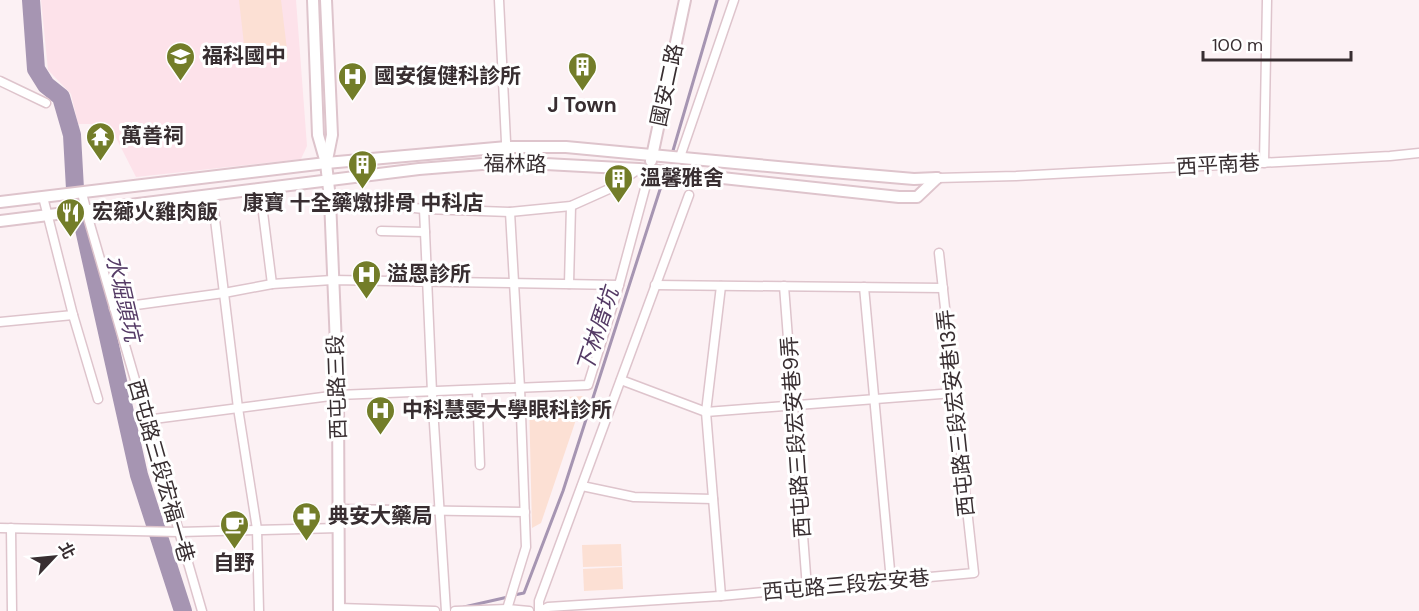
<svg xmlns="http://www.w3.org/2000/svg" width="1419" height="611" font-family="'DM Sans','Noto Sans TC',sans-serif">
<rect width="100%" height="100%" fill="#fcf1f4"/>
<polygon fill="#fde2ea" points="41,0 296,0 307,146 301,159 136,177 109,124 78,124 71,94 48,70"/>
<g fill="#fce0d4">
<polygon points="239,0 281,0 288,58 246,62"/>
<polygon points="584,396 541,523 532,528 529,399"/>
<polygon points="621,544 622,566 583,567 582,545"/>
<polygon points="622,567 623,589 584,591 583,569"/>
</g>
<g fill="none" stroke-linecap="round" stroke-linejoin="round">
<g stroke="#a695b2" stroke-width="3">
<polyline points="672,154 717,0"/>
<polyline points="514,595 524,593 563,491 665,174"/>
<polyline points="464,607 508,597"/>
</g>
<polyline stroke="#a695b2" stroke-width="18" points="31,0 36,69 46,85 61,97 72,135 75,189 139,475 183,611"/>
<defs>
<g id="minor">
<polyline points="499,0 507,162"/>
<polyline points="0,81 46,103"/>
<polyline points="680,157 734,0"/>
<polyline points="1264,163 1267,0"/>
<polyline points="937,178 1016,176 1390,156 1419,153"/>
<polyline points="260,189 272,284"/>
<polyline points="82,193 89,221 202,611"/>
<polyline points="212,195 238,408 257,529 259,611"/>
<polyline points="43,197 73,315 98,399"/>
<polyline points="330,199 424,209 510,212 571,206 609,189 639,169"/>
<polyline points="424,209 432,392 446,611"/>
<polyline points="381,231 425,232"/>
<polyline points="569,284 571,206"/>
<polyline points="655,285 943,288"/>
<polyline points="721,286 706,412 721,596"/>
<polyline points="784,286 807,588"/>
<polyline points="864,287 891,581"/>
<polyline points="114,308 224,293 272,284 332,280 619,285"/>
<polyline points="0,322 73,315"/>
<polyline points="621,380 706,412 954,393"/>
<polyline points="477,390 480,465"/>
<polyline points="146,420 338,395 588,385 619,285 650,170"/>
<polyline points="582,486 634,497 713,499"/>
<polyline points="339,509 525,512"/>
<polyline points="0,528 179,532 339,528"/>
<polyline points="11,528 12,611"/>
<polyline points="339,608 435,611"/>
<polyline points="507,609 526,547 520,388 510,212"/>
<polyline points="455,611 507,609 529,611"/>
<polyline points="539,611 539,601 689,195"/>
<polyline points="541,611 548,607 721,596 974,573 939,253"/>
</g>
<g id="tertiary">
<polyline points="313,0 318,135 326,163 330,199 338,395 339,611"/>
<polyline points="326,0 332,135 327,160"/>
<polyline points="651,161 685,0"/>
<polyline points="0,202 326,163 507,147 566,147 832,172 914,179 937,178"/>
<polyline points="0,221 419,169 507,162 639,169 899,197 917,197 937,178"/>
</g>
</defs>
<use href="#minor" stroke="#dec4cc" stroke-width="11"/>
<use href="#tertiary" stroke="#dec4cc" stroke-width="14"/>
<use href="#minor" stroke="#fff" stroke-width="8"/>
<use href="#tertiary" stroke="#fff" stroke-width="10"/>
</g>
<defs>
<symbol id="school-pin" viewBox="-11 -11 22 30"><path d="M0 17L-7.5 6A9.5 9.5 0 1 1 7.5 6Z" fill="#737d29" stroke="#fff"/><path d="M0-5L7-2L0 1L-7-2ZM-4 1L0 2.5L4 1V4Q0 6-4 4Z" fill="#fff"/></symbol>
<symbol id="building-pin" viewBox="-11 -11 22 30"><path d="M0 17L-7.5 6A9.5 9.5 0 1 1 7.5 6Z" fill="#737d29" stroke="#fff"/><path d="M-4-6H4V6H1V3H-1V6H-4ZM-2.5-4.3h1.7v1.8h-1.7ZM.8-4.3h1.7v1.8H.8ZM-2.5-1h1.7V.8h-1.7ZM.8-1h1.7V.8H.8Z" fill="#fff"/></symbol>
<symbol id="hospital-pin" viewBox="-11 -11 22 30"><path d="M0 17L-7.5 6A9.5 9.5 0 1 1 7.5 6Z" fill="#737d29" stroke="#fff"/><path d="M-5-5h3v3.5h4V-5h3V5h-3V1.5h-4V5h-3Z" fill="#fff"/></symbol>
<symbol id="temple-pin" viewBox="-11 -11 22 30"><path d="M0 17L-7.5 6A9.5 9.5 0 1 1 7.5 6Z" fill="#737d29" stroke="#fff"/><path d="M0-6L5-2H3V0L6.5 2.5H4V6H1.5V3h-3V6H-4V2.5H-6.5L-3 0V-2H-5Z" fill="#fff"/></symbol>
<symbol id="restaurant-pin" viewBox="-11 -11 22 30"><path d="M0 17L-7.5 6A9.5 9.5 0 1 1 7.5 6Z" fill="#737d29" stroke="#fff"/><path d="M-5-6h1v4h1v-4h1v4h1v-4h1v5L-1.5 .5V6h-2V.5L-5-1ZM5-6V6H3V1.5H1.5Q1.5-4 5-6Z" fill="#fff"/></symbol>
<symbol id="pharmacy-pin" viewBox="-11 -11 22 30"><path d="M0 17L-7.5 6A9.5 9.5 0 1 1 7.5 6Z" fill="#737d29" stroke="#fff"/><path d="M-2-6h4v4h4v4h-4v4h-4v-4h-4v-4h4Z" fill="#fff"/></symbol>
<symbol id="cafe-pin" viewBox="-11 -11 22 30"><path d="M0 17L-7.5 6A9.5 9.5 0 1 1 7.5 6Z" fill="#737d29" stroke="#fff"/><path d="M-5.5-4.5H6V0H3Q3 3.5 0 3.5H-2.5Q-5.5 3.5-5.5 0ZM3-3.2v2h1.7v-2ZM-6 4.5H4V6H-6Z" fill="#fff"/></symbol>
</defs>
<g fill-rule="evenodd">
<use href="#school-pin" x="164" y="40" width="33" height="45"/>
<use href="#building-pin" x="566" y="50" width="33" height="45"/>
<use href="#hospital-pin" x="336" y="60" width="33" height="45"/>
<use href="#temple-pin" x="84" y="120" width="33" height="45"/>
<use href="#building-pin" x="346" y="148" width="33" height="45"/>
<use href="#building-pin" x="602" y="162" width="33" height="45"/>
<use href="#restaurant-pin" x="54" y="196" width="33" height="45"/>
<use href="#hospital-pin" x="350" y="258" width="33" height="45"/>
<use href="#hospital-pin" x="364" y="394" width="33" height="45"/>
<use href="#pharmacy-pin" x="290" y="500" width="33" height="45"/>
<use href="#cafe-pin" x="218" y="508" width="33" height="45"/>
</g>
<g text-anchor="middle" stroke-width="6" stroke-linejoin="round" paint-order="stroke">
<g font-size="21" font-weight="bold" fill="#382e31" stroke="#fff" text-anchor="start">
<text x="202" y="63">福科國中</text>
<text x="374" y="83">國安復健科診所</text>
<text x="582" y="112" text-anchor="middle">J Town</text>
<text x="121" y="143">萬善祠</text>
<text x="640" y="185">溫馨雅舍</text>
<text x="363" y="210" text-anchor="middle">康寶 十全藥燉排骨 中科店</text>
<text x="92" y="219">宏薌火雞肉飯</text>
<text x="387" y="281">溢恩診所</text>
<text x="402" y="417">中科慧雯大學眼科診所</text>
<text x="328" y="523">典安大藥局</text>
<text x="234" y="570" text-anchor="middle">自野</text>
</g>
<g font-size="21" fill="#382e31" stroke="#fff">
<text transform="translate(667 85) rotate(-78)" y="7">國安二路</text>
<text transform="translate(515 164) rotate(1)" y="7">福林路</text>
<text transform="translate(1218 165) rotate(-3)" y="7">西平南巷</text>
<text transform="translate(337 387) rotate(-92)" y="7">西屯路三段</text>
<text transform="translate(956 413) rotate(-96)" y="7">西屯路三段宏安巷13弄</text>
<text transform="translate(796 437) rotate(-94)" y="7">西屯路三段宏安巷9弄</text>
<text transform="translate(161 471) rotate(74)" y="7">西屯路三段宏福一巷</text>
<text transform="translate(846 585) rotate(-5)" y="7">西屯路三段宏安巷</text>
</g>
<g font-size="22" font-style="italic" fill="#553b66" stroke="#fff">
<text transform="translate(124 298) rotate(77)" y="8">水堀頭坑</text>
<text transform="translate(597 330) rotate(-72)" y="8">下林厝坑</text>
</g>
</g>
<g transform="translate(54 557) rotate(64)" stroke="#ffffff" stroke-width="4.5" paint-order="stroke">
<path d="M0-4.5L10 22L0 15L-10 22Z" fill="#382e31"/>
<text y="-9" font-size="16" font-weight="bold" text-anchor="middle" fill="#382e31">北</text>
</g>
<path d="M1203 51v9h148v-9" fill="none" stroke="#382e31" stroke-width="3"/>
<text x="1212" y="51" font-size="18" fill="#382e31" stroke="#ffffff" stroke-width="4.5" paint-order="stroke">100 m</text>
</svg>
